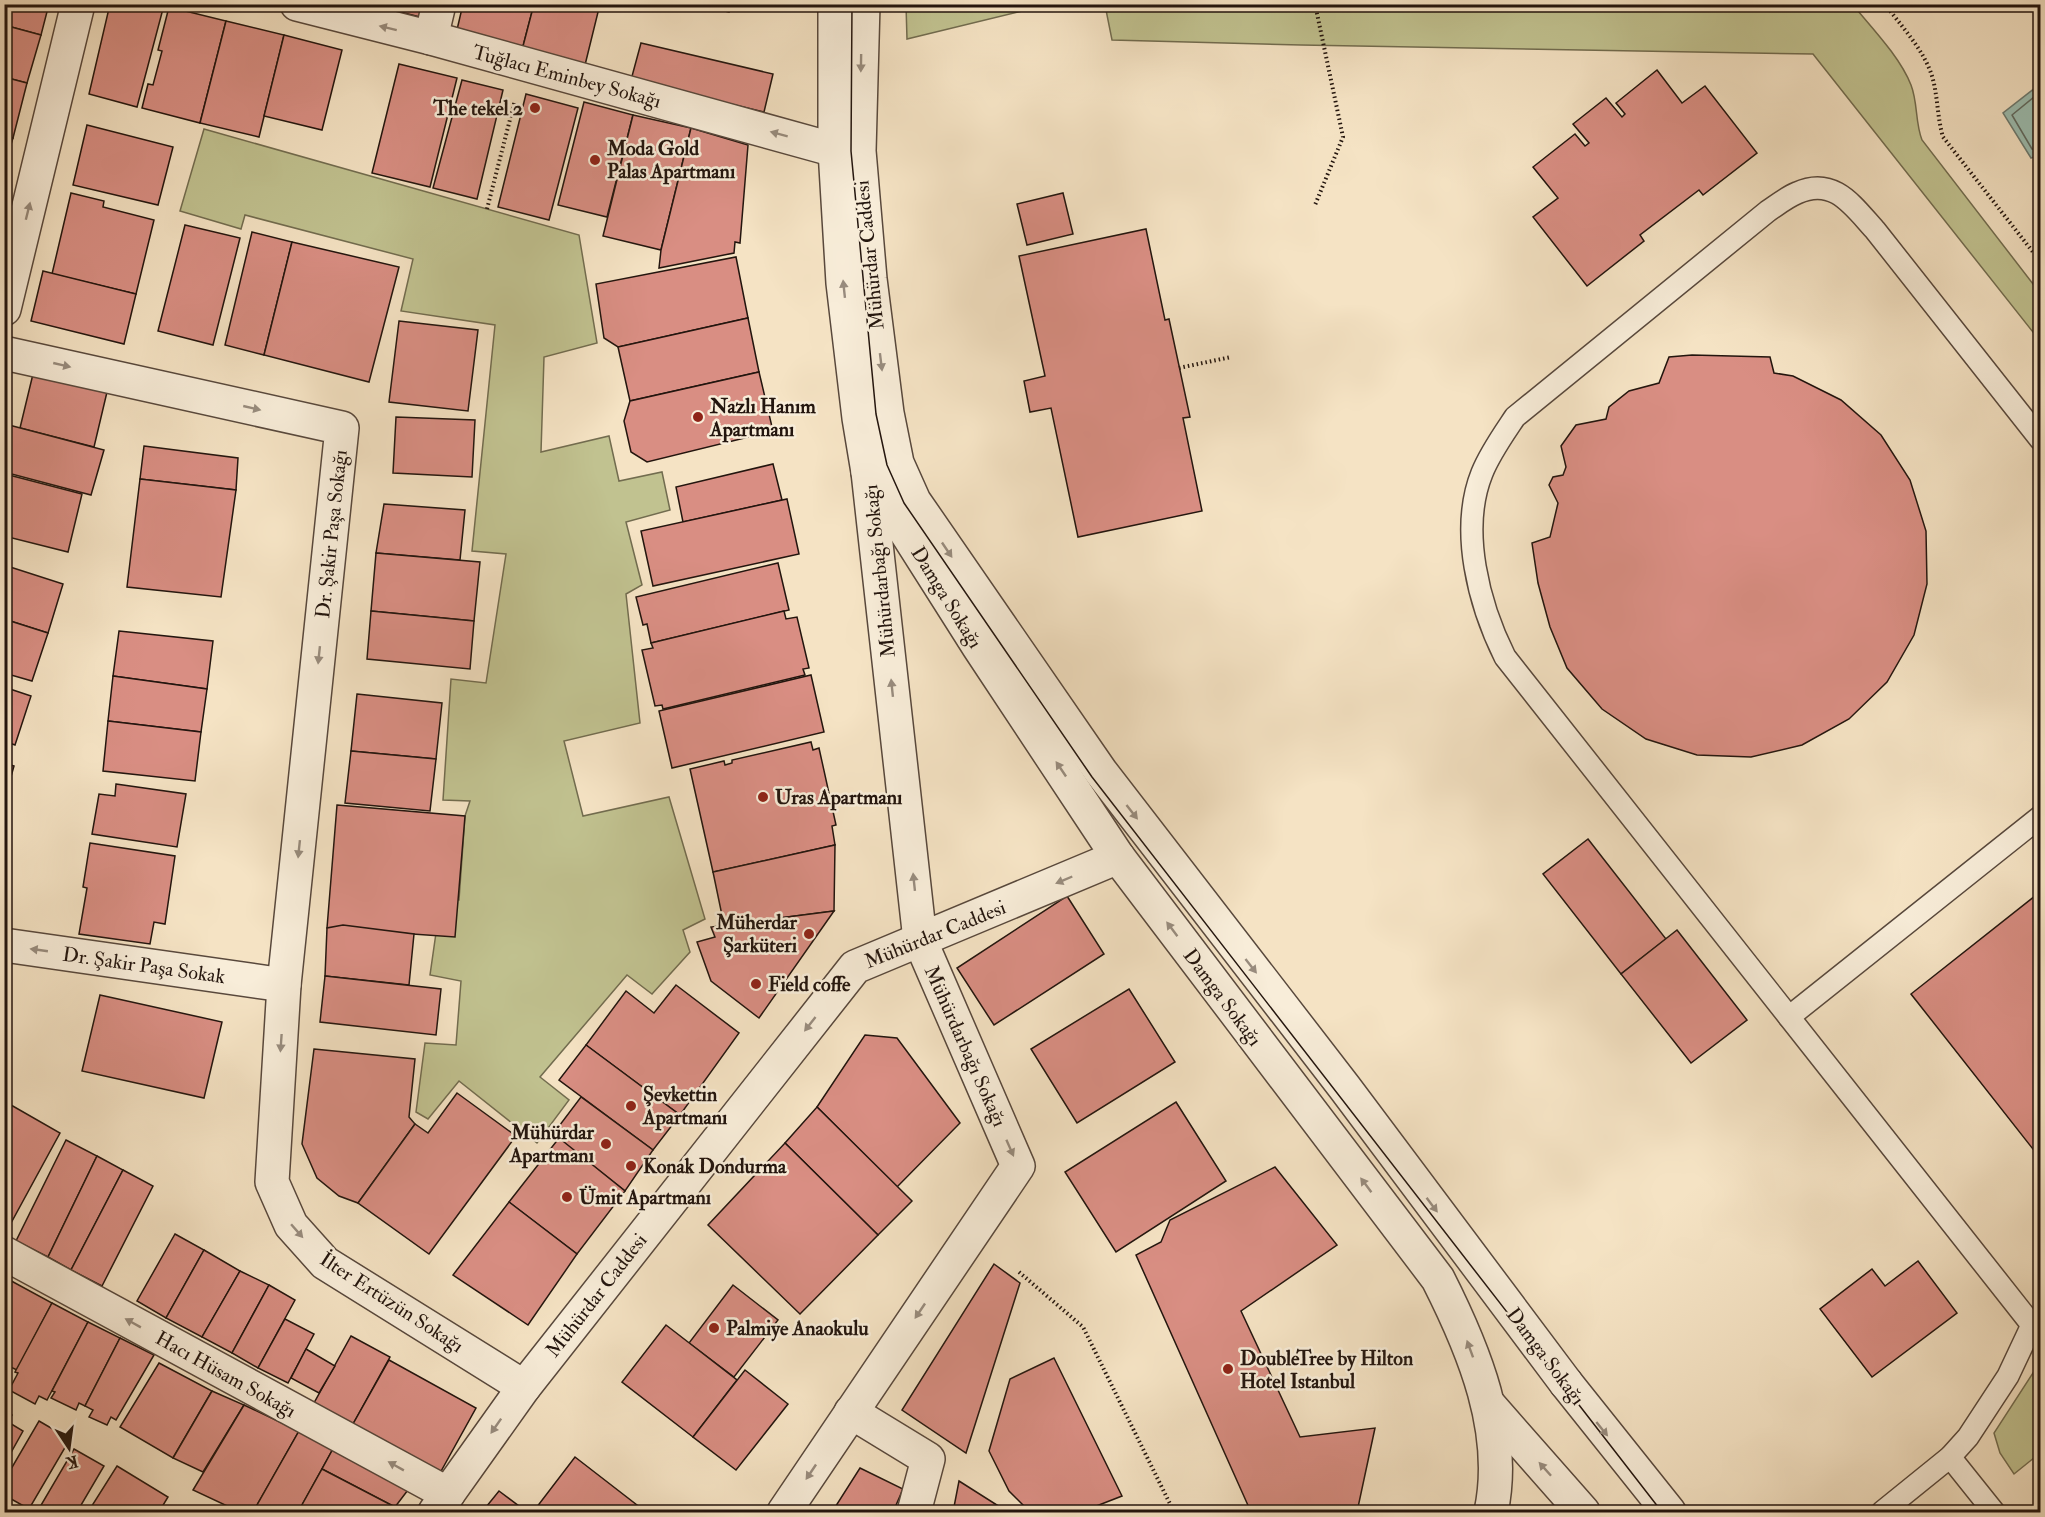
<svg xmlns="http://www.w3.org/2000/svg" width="2045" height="1517" font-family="'IM FELL Double Pica',serif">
<rect width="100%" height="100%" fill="#f5e3c4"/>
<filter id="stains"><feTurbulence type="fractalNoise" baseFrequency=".00333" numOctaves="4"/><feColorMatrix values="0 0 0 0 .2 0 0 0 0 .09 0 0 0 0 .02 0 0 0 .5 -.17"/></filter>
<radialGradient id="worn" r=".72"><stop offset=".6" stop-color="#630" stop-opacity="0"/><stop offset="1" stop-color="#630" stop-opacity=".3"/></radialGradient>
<g fill="#c1c290" stroke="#726c4f" stroke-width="1.5">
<polygon points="906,5 906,4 1047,5 907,39"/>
<path d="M1105 5H1853C1872 28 1900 57 1911 85 1918 103 1915 122 1922 140L2040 293V341L1813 54 1301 45 1112 40Z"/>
<polygon points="204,129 579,235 597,343 544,357 541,452 609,436 619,481 662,472 670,510 626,522 642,585 626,594 640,723 564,741 583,816 669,797 705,919 683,930 690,952 652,994 627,975 540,1077 569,1100 537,1143 459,1081 428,1119 416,1112 425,1043 456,1045 461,981 430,975 441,898 459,900 465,816 470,801 443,800 451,679 486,683 506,554 472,551 495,325 401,311 413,259 245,215 241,229 180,211"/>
<polygon points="2040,1362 2040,1453 2014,1474 2000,1453 1994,1433"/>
</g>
<polygon fill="#9cbeb1" stroke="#6c7a70" stroke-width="1.5" points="2040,84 2040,155 2031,158 2003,113"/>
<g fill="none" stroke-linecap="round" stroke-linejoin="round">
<polyline stroke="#606a60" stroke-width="1.5" points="2040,92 2012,115 2032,149 2040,150"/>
</g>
<g fill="#d98e83" stroke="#23150e" stroke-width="1.5">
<polygon points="4,4 49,4 41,35 4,25"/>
<polygon points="110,4 164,5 137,107 89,94"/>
<polygon points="369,4 423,4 420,17"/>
<polygon points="463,4 534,4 522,50 456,34"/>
<polygon points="534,4 600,4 585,65 522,50"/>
<polygon points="696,4 730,4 729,12"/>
<polygon points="169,7 226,21 200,123 142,108 148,84 153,85 162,51 158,50"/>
<polygon points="226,21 284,35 259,137 200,123"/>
<polygon points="4,25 41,35 27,83 4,77"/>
<polygon points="284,35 342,50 322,130 264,116"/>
<polygon points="641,43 773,74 764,112 631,80"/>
<polygon points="399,64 457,78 430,187 372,173"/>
<polygon points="1657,70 1682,103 1705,86 1757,153 1703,195 1699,190 1640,235 1644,241 1587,286 1533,217 1558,198 1533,167 1575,134 1585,146 1589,143 1573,124 1606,98 1622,117 1625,114 1616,103"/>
<polygon points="4,77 27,83 13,138 4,136"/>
<polygon points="462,80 503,90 477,199 433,188"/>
<polygon points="526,94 578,108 549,220 498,207"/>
<polygon points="584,102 633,115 607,217 558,205"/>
<polygon points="633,115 691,128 661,250 603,236"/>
<polygon points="87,125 173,147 158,205 73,185"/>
<polygon points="691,128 748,145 740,243 735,242 734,253 659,268 661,250"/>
<polygon points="4,136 13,138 4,167"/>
<polygon points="71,193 104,201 103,207 154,220 136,294 52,274"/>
<polygon points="1063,193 1073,234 1027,245 1017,204"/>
<polygon points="185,225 240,238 213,345 158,331"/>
<polygon points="1146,229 1165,320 1169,319 1190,417 1183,418 1202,511 1078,537 1051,408 1030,412 1024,381 1045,376 1019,256"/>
<polygon points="252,232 292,242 264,355 225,345"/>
<polygon points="292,242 399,267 369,382 264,355"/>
<polygon points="736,257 748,318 618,347 604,338 596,284"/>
<polygon points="43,271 136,294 124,344 31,321"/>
<polygon points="748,318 759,372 630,401 618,347"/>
<polygon points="399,321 478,330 468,411 389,402"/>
<polygon points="1692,355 1770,357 1774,373 1793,376 1841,400 1881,435 1910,480 1926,531 1927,584 1914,635 1887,682 1849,719 1802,745 1751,757 1697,755 1646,739 1602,709 1567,668 1550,627 1538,583 1532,543 1550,537 1558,503 1549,485 1553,477 1563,475 1566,467 1561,446 1576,425 1606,419 1609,407 1629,391 1659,383 1669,357"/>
<polygon points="759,372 773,431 647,462 631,452 624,421 630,401"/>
<polygon points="33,374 107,392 94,447 20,428"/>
<polygon points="396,417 475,420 472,477 393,473"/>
<polygon points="9,425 104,450 91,495 4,472 4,441"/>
<polygon points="144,446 238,458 236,490 140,479"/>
<polygon points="773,464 782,500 683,522 676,487"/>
<polygon points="9,475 82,494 68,552 4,536 4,491"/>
<polygon points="140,479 236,490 221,597 127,587"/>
<polygon points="787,499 799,554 653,586 641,531"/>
<polygon points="384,504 465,510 460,560 376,553"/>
<polygon points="376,553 480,562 474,621 371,611"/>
<polygon points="778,563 789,610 651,643 647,624 643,625 636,597"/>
<polygon points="4,565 63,584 48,633 4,619"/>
<polygon points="371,611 474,621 470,669 367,659"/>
<polygon points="784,611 786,619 797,617 809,668 803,669 805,675 663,709 662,705 655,706 642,650 653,648 651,643"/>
<polygon points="4,619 48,633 32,681 4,673"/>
<polygon points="119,631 213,641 207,689 113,676"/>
<polygon points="811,675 824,732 672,768 659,711"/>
<polygon points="113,676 207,689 201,732 108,721"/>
<polygon points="4,687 31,696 15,745 4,741"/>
<polygon points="357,694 442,703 436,759 351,751"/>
<polygon points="108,721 201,732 195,781 103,771"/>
<polygon points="811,742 813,750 819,748 836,825 832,826 835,845 713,872 690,769 724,761 725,765 732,763 732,760"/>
<polygon points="351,751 436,759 430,811 345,803"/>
<polygon points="4,763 14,766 4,801"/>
<polygon points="116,784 186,794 177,847 92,834 99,794 115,796"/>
<polygon points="337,805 465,816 455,937 327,928"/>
<polygon points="1588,839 1666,939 1621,974 1543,874"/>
<polygon points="90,843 175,856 165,924 154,922 150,944 79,934 87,888 83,887"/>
<polygon points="835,845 834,911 724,925 713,872"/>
<polygon points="2040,892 2040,1158 1911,994"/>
<polygon points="1067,896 1104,954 994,1025 957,968"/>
<polygon points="834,911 759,1018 711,981 697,942 715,937 711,927"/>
<polygon points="343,925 414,934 409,985 325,976 327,928"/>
<polygon points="1677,930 1747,1020 1691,1063 1621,974"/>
<polygon points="325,976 441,989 436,1035 320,1022"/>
<polygon points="676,985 739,1033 680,1115 586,1045 626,991 654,1013"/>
<polygon points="1129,989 1175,1062 1077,1123 1031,1049"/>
<polygon points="100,995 222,1022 204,1098 82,1071"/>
<polygon points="865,1035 897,1038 960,1123 897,1187 817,1107"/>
<polygon points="586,1045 680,1115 653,1150 559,1080"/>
<polygon points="314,1049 415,1059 409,1117 415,1124 358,1203 339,1196 317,1178 302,1144"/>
<polygon points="457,1093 516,1136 429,1254 358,1203 415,1124 428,1133"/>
<polygon points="581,1097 653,1150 625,1191 553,1134"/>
<polygon points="4,1101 60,1133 5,1234 4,1234"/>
<polygon points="1176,1102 1226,1181 1116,1252 1065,1172"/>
<polygon points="817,1107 912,1201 878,1235 785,1143"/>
<polygon points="559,1138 625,1191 577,1254 509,1202"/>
<polygon points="66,1140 97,1156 48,1257 16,1241"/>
<polygon points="785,1143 878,1235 800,1314 708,1225"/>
<polygon points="97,1156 123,1170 71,1270 48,1257"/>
<polygon points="1275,1167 1337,1245 1241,1311 1300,1437 1375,1428 1357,1512 1251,1512 1136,1255 1161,1242 1170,1220"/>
<polygon points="123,1170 153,1186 102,1286 71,1270"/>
<polygon points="509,1202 577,1254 528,1325 453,1275"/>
<polygon points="175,1234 204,1250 166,1318 137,1301"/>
<polygon points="204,1250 240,1271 202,1337 166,1318"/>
<polygon points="1918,1261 1957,1313 1872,1377 1820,1309 1872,1269 1885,1286"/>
<polygon points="994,1264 1020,1283 966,1453 902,1410"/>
<polygon points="240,1271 269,1285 232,1353 202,1337"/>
<polygon points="4,1277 52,1303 17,1370 4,1364"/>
<polygon points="269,1285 295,1300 258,1368 232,1353"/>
<polygon points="733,1285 778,1320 734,1377 689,1343"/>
<polygon points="52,1303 88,1322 47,1400 39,1396 35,1404 9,1390 18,1373 15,1372"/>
<polygon points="285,1319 314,1334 288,1383 258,1368"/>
<polygon points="88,1322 120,1338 85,1406 79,1403 76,1410 51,1398 55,1392 52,1391"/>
<polygon points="666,1325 737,1380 693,1437 622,1382"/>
<polygon points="351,1336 390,1357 353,1424 314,1403"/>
<polygon points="120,1338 154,1355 116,1420 111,1417 107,1425 89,1417 93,1410 85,1406"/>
<polygon points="306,1349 335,1366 319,1393 291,1378"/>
<polygon points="1054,1358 1122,1496 1081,1512 1030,1512 1009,1491 989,1451 1010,1379"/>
<polygon points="389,1360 476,1408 440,1473 353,1424"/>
<polygon points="159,1363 212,1391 173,1458 120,1427"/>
<polygon points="745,1370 788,1404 736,1470 693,1437"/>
<polygon points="212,1391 244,1405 203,1472 173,1458"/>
<polygon points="244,1405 299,1431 253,1512 240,1512 193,1490"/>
<polygon points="4,1411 12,1415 8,1422 23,1431 4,1465"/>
<polygon points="39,1421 70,1439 29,1509 4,1495 4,1481"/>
<polygon points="299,1431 334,1447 298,1512 253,1512"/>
<polygon points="334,1447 411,1486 395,1507 322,1469"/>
<polygon points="74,1449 104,1466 77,1512 37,1512"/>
<polygon points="575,1457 646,1512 533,1512"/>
<polygon points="117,1466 168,1497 159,1512 88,1512"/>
<polygon points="860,1468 903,1489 893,1512 832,1512"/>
<polygon points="322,1469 395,1507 392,1512 298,1512"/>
<polygon points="959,1481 1008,1512 953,1512"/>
<polygon points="499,1491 527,1512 482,1512"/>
</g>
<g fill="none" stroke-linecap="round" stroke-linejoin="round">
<defs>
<g id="service">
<polyline points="1789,1017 2040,817"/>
<path d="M2032 1325 1505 657C1479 605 1459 530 1482 473 1490 453 1503 435 1515 417L1768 211C1777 205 1787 197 1797 193 1834 176 1853 206 1875 230L2040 439"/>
<polyline points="1950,1457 1994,1512"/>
<polyline points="1882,1512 1950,1457 1968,1437 2008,1376 2032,1325 2040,1318"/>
</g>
<g id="minor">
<polyline points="297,4 431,38 835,150"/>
<polyline points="431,38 439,4"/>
<polyline points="4,309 78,4"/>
<polyline points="4,353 342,428 284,985 272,1182 291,1225 325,1263 524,1387"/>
<polyline points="4,945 284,985"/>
<polyline points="4,1253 448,1494"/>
<polyline points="1566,1383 1669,1512"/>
<polyline points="1488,1404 1583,1512"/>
<polyline points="851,1412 928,1459 914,1512"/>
<polyline points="435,1512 524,1387 855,967 1118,857"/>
<polyline points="784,1512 1018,1166 920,940 868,472"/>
</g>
<g id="tertiary">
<path d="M835 4V150L843 283 859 418 868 472 979 647 1118 857 1438 1279C1474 1350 1508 1432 1491 1512"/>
<polyline points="863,4 859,151 870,279 887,413 897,463 914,501 1101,772 1345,1088 1566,1383"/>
</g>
</defs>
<use href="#service" stroke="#58483c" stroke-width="24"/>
<use href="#minor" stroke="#58483c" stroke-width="36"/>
<use href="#tertiary" stroke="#58483c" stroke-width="36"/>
<g stroke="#23150e" stroke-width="4" stroke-dasharray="1.5 3" stroke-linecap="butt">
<polyline points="1315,4 1343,137 1315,205"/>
<path d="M1885 4C1901 26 1924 50 1932 76 1938 96 1937 117 1943 137L2040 261"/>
<polyline points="487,209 515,100"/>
<polyline points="1179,368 1231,357"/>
<polyline points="1019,1272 1083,1327 1174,1512"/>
</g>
<use href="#service" stroke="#f8edd9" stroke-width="21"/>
<use href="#minor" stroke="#f8edd9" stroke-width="33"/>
<use href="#tertiary" stroke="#f8edd9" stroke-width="33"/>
<polyline stroke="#23150e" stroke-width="1.5" points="852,4 851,151 876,414 887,465 904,503 1092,777 1662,1512"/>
</g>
<defs><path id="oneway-solid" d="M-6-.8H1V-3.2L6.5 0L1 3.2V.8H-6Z" transform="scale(1.5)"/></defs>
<g fill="#988c7e">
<use href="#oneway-solid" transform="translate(388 28) rotate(-166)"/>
<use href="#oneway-solid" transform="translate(861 63) rotate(91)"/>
<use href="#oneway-solid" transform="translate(779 134) rotate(-165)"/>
<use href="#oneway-solid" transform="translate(28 211) rotate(-76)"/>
<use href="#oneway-solid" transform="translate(844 289) rotate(-96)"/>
<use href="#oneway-solid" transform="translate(881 362) rotate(83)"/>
<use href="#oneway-solid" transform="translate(62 365) rotate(13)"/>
<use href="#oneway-solid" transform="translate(252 408) rotate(13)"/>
<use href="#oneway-solid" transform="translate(947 550) rotate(56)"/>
<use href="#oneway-solid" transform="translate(319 655) rotate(96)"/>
<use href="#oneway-solid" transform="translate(892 688) rotate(-96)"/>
<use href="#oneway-solid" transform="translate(1061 769) rotate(-124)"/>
<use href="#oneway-solid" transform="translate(1132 812) rotate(52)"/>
<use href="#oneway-solid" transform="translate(299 849) rotate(96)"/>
<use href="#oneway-solid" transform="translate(1064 880) rotate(157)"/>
<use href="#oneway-solid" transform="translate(914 882) rotate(-96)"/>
<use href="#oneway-solid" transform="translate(1172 929) rotate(-127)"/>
<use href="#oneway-solid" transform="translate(39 950) rotate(-172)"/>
<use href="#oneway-solid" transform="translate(1251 966) rotate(52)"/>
<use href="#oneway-solid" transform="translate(810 1024) rotate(128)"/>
<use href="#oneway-solid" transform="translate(281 1043) rotate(94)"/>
<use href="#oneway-solid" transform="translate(1010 1148) rotate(66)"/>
<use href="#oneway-solid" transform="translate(1366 1185) rotate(-127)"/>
<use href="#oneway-solid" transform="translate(1432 1205) rotate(53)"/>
<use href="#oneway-solid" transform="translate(297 1231) rotate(49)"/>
<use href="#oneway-solid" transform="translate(920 1311) rotate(124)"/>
<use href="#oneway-solid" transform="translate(133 1323) rotate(-151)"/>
<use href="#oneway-solid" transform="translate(1470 1349) rotate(-110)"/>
<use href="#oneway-solid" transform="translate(496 1426) rotate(125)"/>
<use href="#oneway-solid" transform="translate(1602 1429) rotate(51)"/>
<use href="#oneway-solid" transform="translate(396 1466) rotate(-151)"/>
<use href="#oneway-solid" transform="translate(1545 1469) rotate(-132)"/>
<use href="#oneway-solid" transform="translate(811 1472) rotate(124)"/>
</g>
<g fill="#8f2418" stroke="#f8edd9" stroke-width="2">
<circle cx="535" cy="108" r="6"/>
<circle cx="595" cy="160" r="6"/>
<circle cx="698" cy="417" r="6"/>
<circle cx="763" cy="797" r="6"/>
<circle cx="809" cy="934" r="6"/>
<circle cx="756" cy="984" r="6"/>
<circle cx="631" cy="1106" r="6"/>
<circle cx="606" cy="1144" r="6"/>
<circle cx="631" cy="1166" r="6"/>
<circle cx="567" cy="1197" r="6"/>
<circle cx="714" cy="1328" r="6"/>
<circle cx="1228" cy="1369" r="6"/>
</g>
<g text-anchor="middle" stroke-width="5" stroke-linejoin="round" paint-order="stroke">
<g font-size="20" fill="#23150e" stroke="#f8edd9">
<text transform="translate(567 76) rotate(15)" y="7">Tuğlacı Eminbey Sokağı</text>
<text transform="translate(869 255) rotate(-96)" y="7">Mühürdar Caddesi</text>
<text transform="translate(331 534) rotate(-84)" y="7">Dr. Şakir Paşa Sokağı</text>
<text transform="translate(879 571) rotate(-96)" y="7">Mühürdarbağı Sokağı</text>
<text transform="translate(947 597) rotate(58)" y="7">Damga Sokağı</text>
<text transform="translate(935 934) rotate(-22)" y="7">Mühürdar Caddesi</text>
<text transform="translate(144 965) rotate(8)" y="7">Dr. Şakir Paşa Sokak</text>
<text transform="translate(1223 997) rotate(53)" y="7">Damga Sokağı</text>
<text transform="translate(966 1046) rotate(66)" y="7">Mühürdarbağı Sokağı</text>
<text transform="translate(596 1295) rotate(-52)" y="7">Mühürdar Caddesi</text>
<text transform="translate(392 1302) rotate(33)" y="7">İlter Ertüzün Sokağı</text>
<text transform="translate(1546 1356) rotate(53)" y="7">Damga Sokağı</text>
<text transform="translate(226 1374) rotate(29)" y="7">Hacı Hüsam Sokağı</text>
</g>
<g font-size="20" font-weight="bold" fill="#23150e" stroke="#f8edd9" text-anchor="start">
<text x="523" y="115" text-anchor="end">The tekel 2</text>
<text x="607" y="155">Moda Gold<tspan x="607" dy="23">Palas Apartmanı</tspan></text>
<text x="710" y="413">Nazlı Hanım<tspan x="710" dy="23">Apartmanı</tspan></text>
<text x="775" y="804">Uras Apartmanı</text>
<text x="797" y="929" text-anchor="end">Müherdar<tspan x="797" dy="23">Şarküteri</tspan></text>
<text x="768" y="991">Field coffe</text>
<text x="643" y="1101">Şevkettin<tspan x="643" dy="23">Apartmanı</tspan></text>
<text x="594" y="1139" text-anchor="end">Mühürdar<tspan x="594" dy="23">Apartmanı</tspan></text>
<text x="643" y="1173">Konak Dondurma</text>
<text x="579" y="1204">Ümit Apartmanı</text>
<text x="726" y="1335">Palmiye Anaokulu</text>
<text x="1240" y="1365">DoubleTree by Hilton<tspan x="1240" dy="23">Hotel Istanbul</tspan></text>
</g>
</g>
<rect width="2045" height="1517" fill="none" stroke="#f5e3c4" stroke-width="24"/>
<rect x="6" y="6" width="2033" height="1505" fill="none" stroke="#23150e" stroke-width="3"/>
<rect x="12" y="12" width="2021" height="1493" fill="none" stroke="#23150e" stroke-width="1.5"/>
<g transform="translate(69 1448) rotate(167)" stroke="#f8edd9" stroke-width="4.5" paint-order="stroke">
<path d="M0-4.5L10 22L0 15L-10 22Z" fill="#23150e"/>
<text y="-9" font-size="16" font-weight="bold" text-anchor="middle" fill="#23150e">K</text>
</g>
<rect width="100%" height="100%" filter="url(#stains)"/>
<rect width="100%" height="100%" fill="url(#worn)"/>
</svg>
